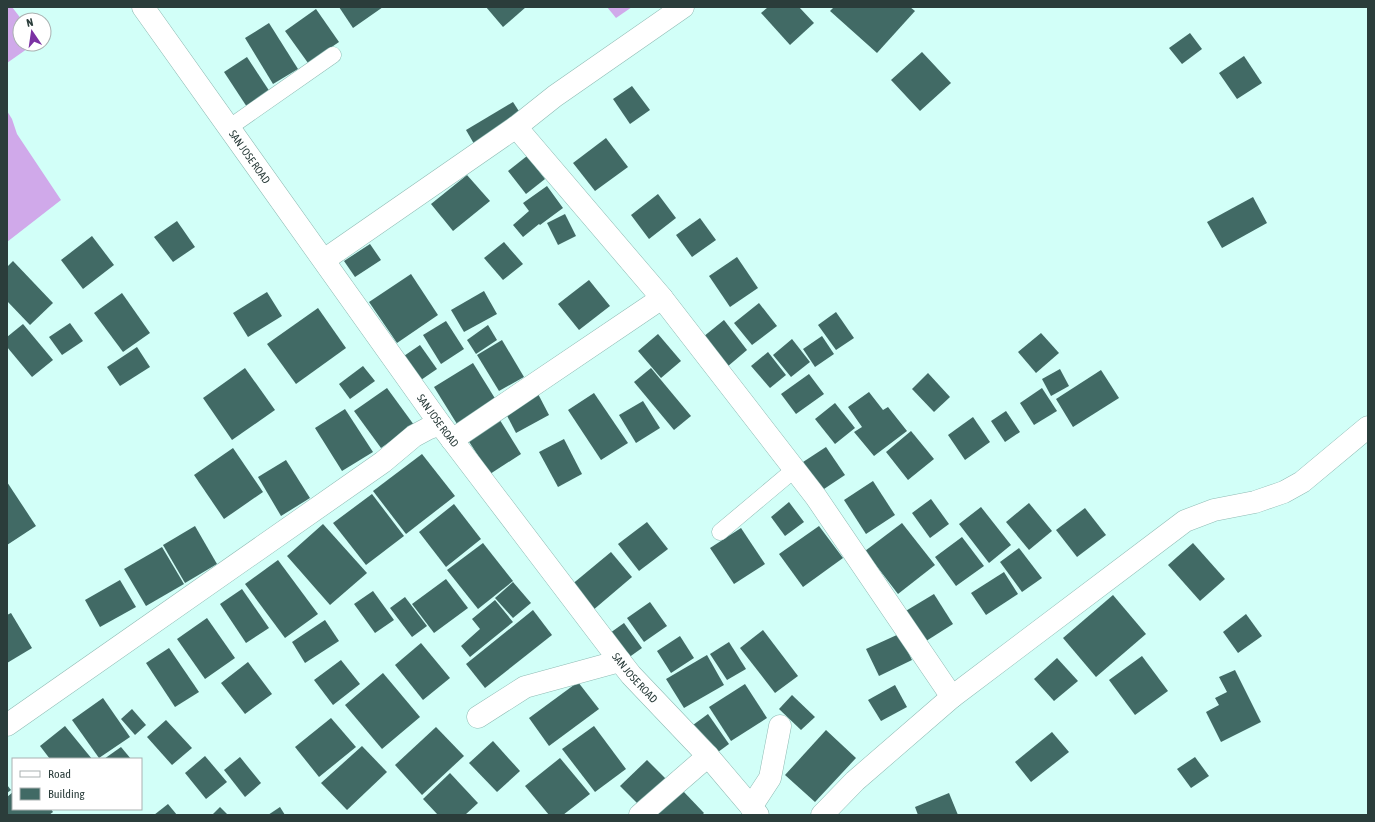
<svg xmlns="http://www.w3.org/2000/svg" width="1375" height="822" font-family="'Asap Condensed',sans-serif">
<rect width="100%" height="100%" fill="#d2fff8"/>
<g fill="#d0a9ea">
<polygon points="7,7 12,7 22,20 20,20 20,44 34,44 7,63"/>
<polygon points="607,7 632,7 616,18"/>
<polygon points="7,111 12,119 17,134 61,200 7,242"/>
</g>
<g fill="#416a65">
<polygon points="339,7 383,7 353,28"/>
<polygon points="486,7 526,7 503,27"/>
<polygon points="768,7 799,7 814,23 790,45 761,13"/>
<polygon points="834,7 910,7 915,11 877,53 830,11"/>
<polygon points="316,9 339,42 308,63 285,31"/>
<polygon points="269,23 298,69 273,84 245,38"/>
<polygon points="1190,33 1202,49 1182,64 1169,48"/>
<polygon points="922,52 951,83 920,111 891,80"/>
<polygon points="1244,56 1262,83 1237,99 1219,73"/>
<polygon points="247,57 270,92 247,107 224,72"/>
<polygon points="632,86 650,110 630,124 613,99"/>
<polygon points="513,102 524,119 477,149 466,130"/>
<polygon points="606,138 628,167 595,191 573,163"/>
<polygon points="527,156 545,179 526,194 508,171"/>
<polygon points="467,175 490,201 453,231 431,204"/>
<polygon points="547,186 563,208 540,225 539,224 523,237 513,225 529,211 523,203"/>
<polygon points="658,194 676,218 649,239 631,215"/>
<polygon points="1253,197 1267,223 1222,248 1207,222"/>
<polygon points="565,214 576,236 558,245 547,223"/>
<polygon points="700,218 716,240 692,257 676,235"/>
<polygon points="177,221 195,247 173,262 154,237"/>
<polygon points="92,236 114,265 83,289 61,260"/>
<polygon points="504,242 523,264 503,280 484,258"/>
<polygon points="370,244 381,260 355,277 344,261"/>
<polygon points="737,257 758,288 730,307 709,276"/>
<polygon points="13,261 53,303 30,325 7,301 7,267"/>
<polygon points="411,274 438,315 397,343 369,302"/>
<polygon points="589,280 610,306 579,330 558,304"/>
<polygon points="484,291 497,314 464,332 451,310"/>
<polygon points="267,292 282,316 248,337 233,313"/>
<polygon points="122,293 150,333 123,352 94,313"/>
<polygon points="759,303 777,326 752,345 734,323"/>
<polygon points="318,308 346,348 296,384 267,344"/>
<polygon points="836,312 854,338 836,350 818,325"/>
<polygon points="724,320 747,350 727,367 703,337"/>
<polygon points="446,321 464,349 441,364 423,335"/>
<polygon points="70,323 83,341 62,355 49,337"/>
<polygon points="23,324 53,360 32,377 7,347 7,337"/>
<polygon points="488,325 497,340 476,354 467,340"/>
<polygon points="1041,333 1059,353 1036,373 1018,352"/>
<polygon points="658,334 681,361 661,378 638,351"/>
<polygon points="822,336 834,354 815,367 803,349"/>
<polygon points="792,339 810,362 791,377 773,355"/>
<polygon points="502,340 524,377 499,391 477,355"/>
<polygon points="420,345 437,369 418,382 401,358"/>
<polygon points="137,347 150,367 120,386 107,367"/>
<polygon points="768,352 786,375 770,388 751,366"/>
<polygon points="473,363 496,400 457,424 434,387"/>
<polygon points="363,366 375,381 350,399 339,384"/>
<polygon points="245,368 275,410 232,440 203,398"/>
<polygon points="651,368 691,416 674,430 634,382"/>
<polygon points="1060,369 1069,386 1051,396 1042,379"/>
<polygon points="1101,370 1119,398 1073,427 1056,399"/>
<polygon points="928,373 950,397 934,412 912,389"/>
<polygon points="809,374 824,394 796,414 781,394"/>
<polygon points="387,388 414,425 381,448 354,411"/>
<polygon points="1042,388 1057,411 1034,425 1020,403"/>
<polygon points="536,390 549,415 516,433 503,408"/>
<polygon points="869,392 883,410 888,407 907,431 874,456 854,432 862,427 848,407"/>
<polygon points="594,393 628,443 601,460 568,410"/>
<polygon points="643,401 660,428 636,443 619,415"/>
<polygon points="835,403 855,428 835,444 815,419"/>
<polygon points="345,409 373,452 342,471 315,428"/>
<polygon points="1006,411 1020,432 1005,442 991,421"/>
<polygon points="498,417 521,454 490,474 466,437"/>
<polygon points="973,417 990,442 965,460 948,435"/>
<polygon points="911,431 934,459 908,480 886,452"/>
<polygon points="564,439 582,474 558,487 539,452"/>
<polygon points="826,447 845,475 821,491 803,462"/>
<polygon points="233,448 263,492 224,519 194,475"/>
<polygon points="422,454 455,496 406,534 373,491"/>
<polygon points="286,460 310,498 281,516 258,477"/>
<polygon points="873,481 895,515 866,534 844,500"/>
<polygon points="7,482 36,526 7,545"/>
<polygon points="372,494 404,536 366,565 333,523"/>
<polygon points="931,499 949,524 930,538 912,513"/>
<polygon points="789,502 804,522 785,536 771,517"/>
<polygon points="1029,503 1052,531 1029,550 1006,522"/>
<polygon points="454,504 481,539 446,567 419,532"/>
<polygon points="981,507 1011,545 989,563 959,524"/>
<polygon points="1085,508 1106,535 1077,557 1056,530"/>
<polygon points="647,522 668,549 639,571 618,544"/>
<polygon points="902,523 935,565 898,594 865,551"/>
<polygon points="323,524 367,573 330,605 287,556"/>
<polygon points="195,526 217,564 185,583 163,545"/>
<polygon points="819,526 843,558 803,587 779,554"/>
<polygon points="741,528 765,564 734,584 710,548"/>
<polygon points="962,537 984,566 956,586 935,557"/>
<polygon points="483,543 513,581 478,609 447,570"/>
<polygon points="1193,543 1225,579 1200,601 1168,565"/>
<polygon points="162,547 184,584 146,606 124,569"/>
<polygon points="1019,548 1042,578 1022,592 1000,562"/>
<polygon points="611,552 632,577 592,611 570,586"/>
<polygon points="278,560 318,614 285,638 245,584"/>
<polygon points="1004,572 1018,594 986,615 971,593"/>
<polygon points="446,579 468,608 434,633 412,604"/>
<polygon points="120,580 136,607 100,627 85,600"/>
<polygon points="513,582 531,603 513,618 495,598"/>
<polygon points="242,589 269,628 246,643 220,604"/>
<polygon points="373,591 394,620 375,633 354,604"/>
<polygon points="934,594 953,624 923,643 904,612"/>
<polygon points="1113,595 1146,634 1096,677 1063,638"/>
<polygon points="405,597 427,626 412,637 390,608"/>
<polygon points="495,600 513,622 470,657 461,646 480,629 472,619"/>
<polygon points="650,602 667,626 644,642 627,618"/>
<polygon points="533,610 552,635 485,688 466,664"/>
<polygon points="11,613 32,648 7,663 7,615"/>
<polygon points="1246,614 1262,636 1238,653 1223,632"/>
<polygon points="207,618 235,658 205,679 177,639"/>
<polygon points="325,620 339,641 305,663 292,642"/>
<polygon points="624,623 642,648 628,658 610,633"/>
<polygon points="763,630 798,676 775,693 740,648"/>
<polygon points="899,634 912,660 879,676 866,649"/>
<polygon points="680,636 694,658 671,673 657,651"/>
<polygon points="729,642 746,669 727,680 710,654"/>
<polygon points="421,643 450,678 423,700 395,665"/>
<polygon points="169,648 199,692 175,707 146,663"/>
<polygon points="707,655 724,685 684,708 666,679"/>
<polygon points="1142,656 1168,691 1135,715 1109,680"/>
<polygon points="1057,658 1078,681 1054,701 1034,679"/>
<polygon points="341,660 360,684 333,705 314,680"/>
<polygon points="248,662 272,694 245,714 221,683"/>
<polygon points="1235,670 1261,722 1221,742 1206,712 1219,705 1215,698 1227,692 1219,677"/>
<polygon points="383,673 420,717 382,749 345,705"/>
<polygon points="578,682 599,709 549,746 529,718"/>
<polygon points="745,684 767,718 731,741 709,707"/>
<polygon points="895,685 907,707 881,721 868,700"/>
<polygon points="792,695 815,717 801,730 779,709"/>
<polygon points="103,698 130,737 99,758 72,720"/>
<polygon points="132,709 146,725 135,735 121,719"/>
<polygon points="708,714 729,744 714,755 693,725"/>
<polygon points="331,718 356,747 319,777 295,747"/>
<polygon points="166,720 192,748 172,765 147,737"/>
<polygon points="65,726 92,759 50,759 40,746"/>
<polygon points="594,726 626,769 595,792 562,749"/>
<polygon points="436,727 464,756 422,795 395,765"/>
<polygon points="826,730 856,758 815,802 785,775"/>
<polygon points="1052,732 1069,752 1031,782 1015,762"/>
<polygon points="493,741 520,771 497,792 469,763"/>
<polygon points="362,746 387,772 347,810 321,783"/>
<polygon points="121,747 131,759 104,759"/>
<polygon points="205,756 227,782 206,799 185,773"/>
<polygon points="240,757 261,783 245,797 224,770"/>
<polygon points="1195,757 1209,776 1191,788 1177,769"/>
<polygon points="560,758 590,794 563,815 549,815 525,786"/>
<polygon points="647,760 667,780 640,806 620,786"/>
<polygon points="450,773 478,803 465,815 438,815 423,799"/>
<polygon points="7,785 11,790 7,793"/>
<polygon points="683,791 704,813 702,815 657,815"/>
<polygon points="13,792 13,809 51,809 53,812 49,815 7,815 7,797"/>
<polygon points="949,793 958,815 918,815 915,807"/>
<polygon points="168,804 177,815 154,815"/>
<polygon points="220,807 228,815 212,815"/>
<polygon points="280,807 285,815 268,815"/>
</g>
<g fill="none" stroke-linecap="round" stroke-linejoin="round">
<defs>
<g id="service">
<polyline points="230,127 333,55"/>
<polyline points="720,532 795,469"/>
</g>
<g id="minor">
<polyline points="516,127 555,96 683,7"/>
<polyline points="324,260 516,127 662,298 816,497 952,697"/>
<polyline points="452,440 662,298"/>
<polyline points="478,717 525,687 620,661"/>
<polyline points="7,725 383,462 414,436 427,429 440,424"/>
<polyline points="751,807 770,778 780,726"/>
<polyline points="640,815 708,756"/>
<polyline points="822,815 855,781 952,697 1185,521 1214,510 1255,502 1284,492 1302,482 1368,427"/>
</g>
<g id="tertiary">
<path id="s1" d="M143 7 440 424 620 661 631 675 708 756 758 815"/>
</g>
</defs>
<use href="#service" stroke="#8fbbb4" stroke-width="17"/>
<use href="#minor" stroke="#8fbbb4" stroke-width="23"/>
<use href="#tertiary" stroke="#8fbbb4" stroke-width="23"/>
<use href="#service" stroke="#fff" stroke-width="16"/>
<use href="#minor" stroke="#fff" stroke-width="22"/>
<use href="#tertiary" stroke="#fff" stroke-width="22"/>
</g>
<g text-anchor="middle" stroke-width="4" stroke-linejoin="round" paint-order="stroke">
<g font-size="11" fill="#2b3d3b" stroke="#fff">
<text dy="4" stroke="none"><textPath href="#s1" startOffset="184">SAN JOSE ROAD</textPath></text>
<text dy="4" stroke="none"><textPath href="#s1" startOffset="508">SAN JOSE ROAD</textPath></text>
<text dy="4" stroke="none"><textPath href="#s1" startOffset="832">SAN JOSE ROAD</textPath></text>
</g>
</g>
<rect width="1375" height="822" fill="none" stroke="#2b3d3b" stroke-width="16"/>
<rect x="12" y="758" width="130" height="52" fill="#ffffff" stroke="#aab1b1"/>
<rect x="20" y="771" width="20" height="6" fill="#ffffff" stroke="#aab1b1"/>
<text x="48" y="778" font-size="12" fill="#2b3d3b">Road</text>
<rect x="20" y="788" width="20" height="12" fill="#416a65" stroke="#aab1b1"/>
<text x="48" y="798" font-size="12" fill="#2b3d3b">Building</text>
<g transform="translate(32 32) rotate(347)"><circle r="19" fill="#ffffff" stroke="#aab1b1"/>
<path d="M0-3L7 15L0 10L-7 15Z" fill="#7b31a3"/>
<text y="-6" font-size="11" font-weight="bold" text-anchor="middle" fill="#2b3d3b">N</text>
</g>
</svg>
